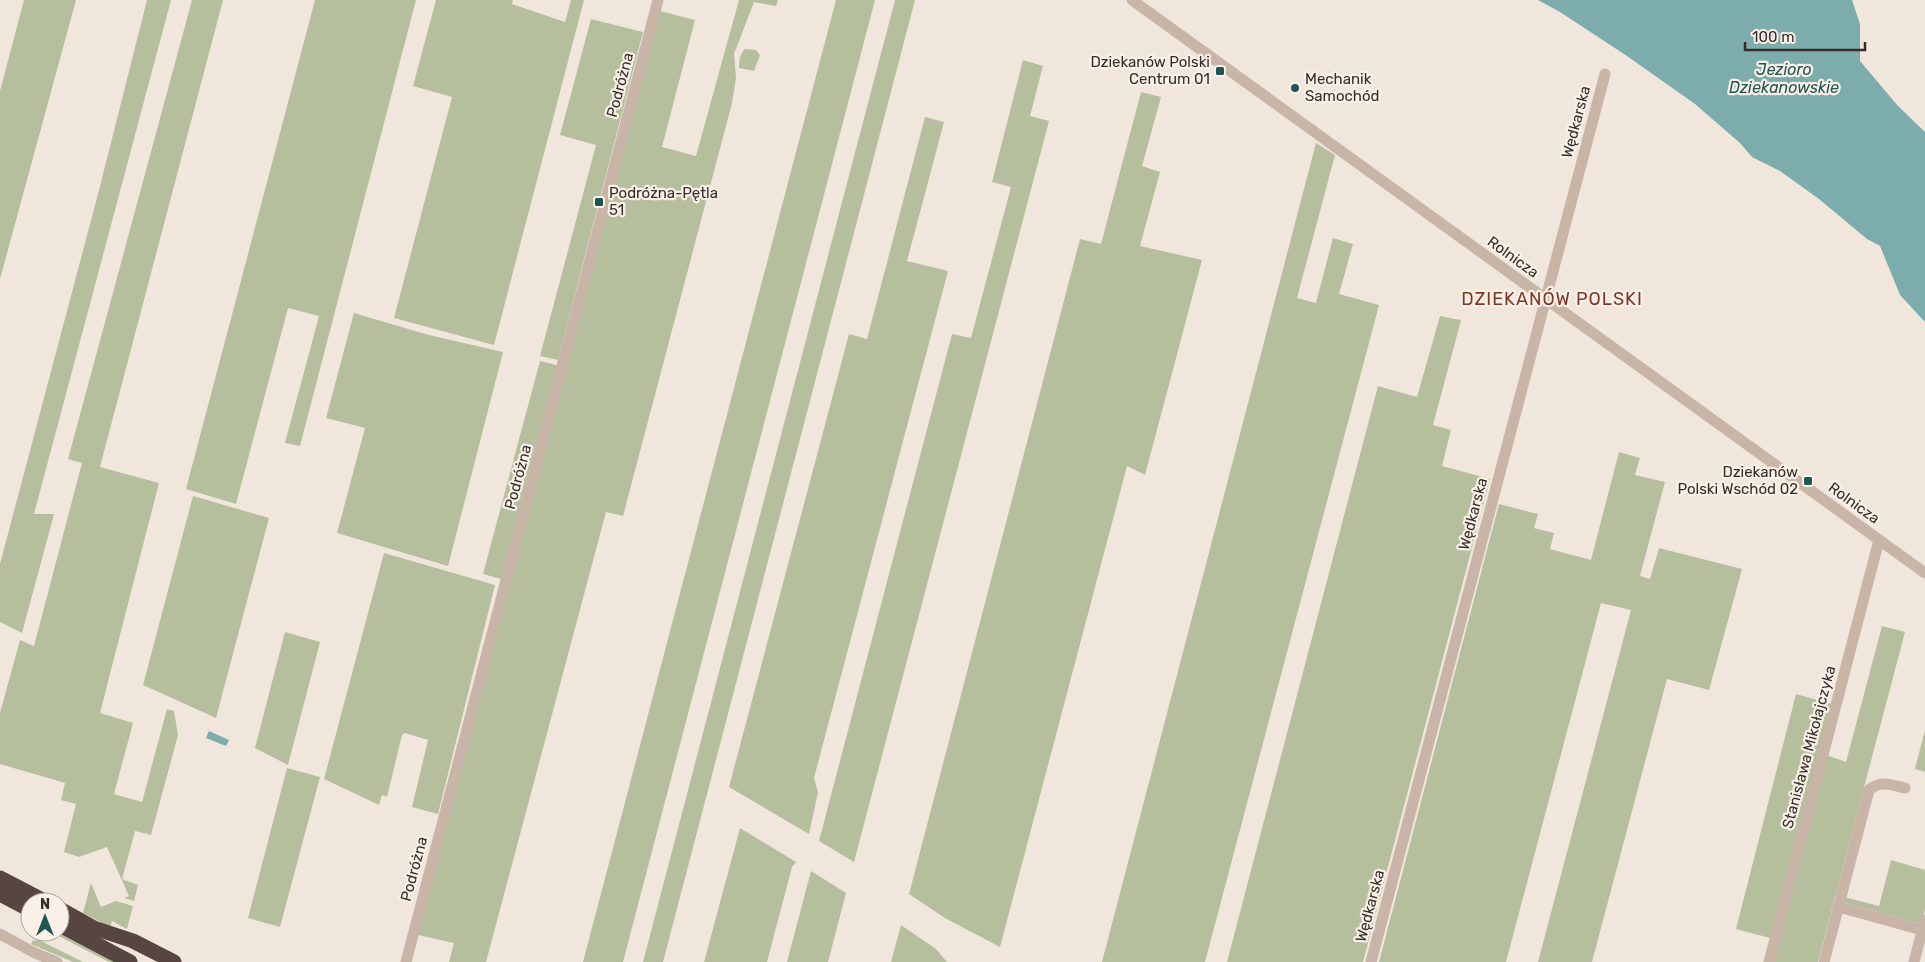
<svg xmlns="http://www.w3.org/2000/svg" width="1925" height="962" font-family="Rubik,sans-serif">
<rect width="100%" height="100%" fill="#f1e6dc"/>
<g fill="#b6bf9d">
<polygon points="24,0 76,0 0,279 0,91"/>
<polygon points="147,0 171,0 34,514 54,514 22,633 0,622 0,564 98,194"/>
<polygon points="192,0 223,0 100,467 159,483 100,713 133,723 114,794 142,802 167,709 174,711 178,735 151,835 135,831 122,879 138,885 134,901 124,898 129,896 107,847 79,857 64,852 76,804 61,800 65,783 0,764 0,713 20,640 34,646 82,463 68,459"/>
<polygon points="315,0 416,0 300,446 285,443 319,316 288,308 236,504 186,489"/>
<polygon points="436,0 513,0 512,4 565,22 571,0 584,0 494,345 394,318 452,97 413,86"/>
<polygon points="739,0 778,0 776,6 754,2 734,54 736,78 732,103 623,516 606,512 486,962 449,962 454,943 418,935 660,11 695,20 662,147 696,156"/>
<polygon points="836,0 875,0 623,962 583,962"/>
<polygon points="895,0 915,0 663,962 643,962"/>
<polygon points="591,19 643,32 558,360 540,356 596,145 560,135"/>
<path d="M745 49 756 50 760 55 754 71 739 68C739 60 740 54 745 49Z"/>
<polygon points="1023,60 1043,66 1030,116 1049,121 854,862 819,841 952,334 971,338 1011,187 992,182"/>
<polygon points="1141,92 1161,97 1142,166 1160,172 1140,246 1202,260 1145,475 1127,466 1000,947 945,918 909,894 1080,239 1101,244"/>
<polygon points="925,117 944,122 907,261 948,271 814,778 818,792 809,834 729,787 849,334 867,339"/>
<polygon points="1316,143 1335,155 1297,298 1316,303 1333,238 1353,244 1339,294 1379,305 1205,962 1102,962"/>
<polygon points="354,313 429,335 503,352 448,566 337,533 365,428 326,418"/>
<polygon points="1440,316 1461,320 1433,425 1451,430 1442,466 1490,479 1363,962 1227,962 1378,386 1417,397"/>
<polygon points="540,361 557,365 501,579 483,574"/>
<polygon points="1619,452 1640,458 1635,475 1665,482 1640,576 1650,579 1659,548 1742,569 1709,690 1667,679 1592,962 1538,962 1631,610 1601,603 1506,962 1379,962 1499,504 1538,514 1534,528 1554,533 1550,549 1591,560"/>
<polygon points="193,496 269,518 216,718 143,685"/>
<polygon points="384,553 495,585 438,814 412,807 428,740 405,733 402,735 387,797 382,795 379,805 324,779"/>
<polygon points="1882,626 1905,632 1818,962 1772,962 1826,755 1846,762"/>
<polygon points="285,632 320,642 288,765 255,748"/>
<polygon points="1796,694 1832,704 1770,938 1736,929"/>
<polygon points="1925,730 1925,772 1915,769"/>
<polygon points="287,768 320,777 280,927 248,918"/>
<polygon points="740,828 796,862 792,867 767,962 704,962"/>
<polygon points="1891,860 1925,870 1925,909 1922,921 1917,923 1845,903 1844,897 1879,906"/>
<polygon points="811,871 846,893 828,962 787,962"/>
<polygon points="91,883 101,907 116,901 133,906 127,929 112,921 110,927 83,913"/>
<polygon points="901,925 936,949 947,962 891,962"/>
<polygon points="51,932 60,932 120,962 109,962"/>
<polygon points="37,939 83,962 73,962 31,944 33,940 36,941"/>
</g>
<g fill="#7cadac">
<polygon points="1538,0 1852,0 1860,24 1860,61 1898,106 1925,132 1925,322 1900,295 1880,246 1867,239 1819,199 1780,171 1752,157 1740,143 1695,104 1627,56 1560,12"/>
<polygon points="209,731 229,740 226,746 206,738"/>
</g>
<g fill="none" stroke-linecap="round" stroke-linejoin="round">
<g stroke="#c8b5a8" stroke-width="11">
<polyline points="1132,0 1925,573"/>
<polyline points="1839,907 1922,930"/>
<polyline points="0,934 35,953 57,962"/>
<polyline points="406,962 658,0"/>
<polyline points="1371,962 1605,74"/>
<polyline points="1769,962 1879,540"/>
<path d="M1824 962 1869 790C1881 780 1891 785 1905 788"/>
<polyline points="1914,962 1925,920"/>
</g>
<g stroke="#564540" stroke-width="15">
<polyline points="0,878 46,902"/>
<polyline points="0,894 30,910"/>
<polyline points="60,909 94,928 133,941 174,962"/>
<polyline points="60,925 130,962"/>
</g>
</g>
<g fill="#205555" stroke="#f9f0e8" stroke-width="2">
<rect x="1215" y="66" width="10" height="10" rx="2.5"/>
<circle cx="1295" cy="88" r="5"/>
<rect x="594" y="197" width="10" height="10" rx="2.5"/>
<rect x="1803" y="476" width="10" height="10" rx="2.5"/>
</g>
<g text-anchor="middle" stroke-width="4.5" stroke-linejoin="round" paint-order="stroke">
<g font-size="15" fill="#362c28" stroke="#f9f0e8" text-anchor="end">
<text x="1210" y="67">Dziekanów Polski<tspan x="1210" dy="17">Centrum 01</tspan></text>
<text x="1305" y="84" text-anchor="start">Mechanik<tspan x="1305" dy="17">Samochód</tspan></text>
<text x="609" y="198" text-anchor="start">Podróżna-Pętla<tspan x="609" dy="17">51</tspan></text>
<text x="1798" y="477">Dziekanów<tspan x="1798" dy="17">Polski Wschód 02</tspan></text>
</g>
<g font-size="15" fill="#362c28" stroke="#f9f0e8">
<text transform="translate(620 85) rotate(-75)" y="5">Podróżna</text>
<text transform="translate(1576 122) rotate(-75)" y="5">Wędkarska</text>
<text transform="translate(1513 257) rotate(36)" y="5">Rolnicza</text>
<text transform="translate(518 477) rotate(-75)" y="5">Podróżna</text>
<text transform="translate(1854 503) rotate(36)" y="5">Rolnicza</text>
<text transform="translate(1473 514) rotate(-75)" y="5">Wędkarska</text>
<text transform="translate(1809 747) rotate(-75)" y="5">Stanisława Mikołajczyka</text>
<text transform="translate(414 869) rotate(-75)" y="5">Podróżna</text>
<text transform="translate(1370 906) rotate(-75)" y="5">Wędkarska</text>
</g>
<g font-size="16" font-style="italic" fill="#205555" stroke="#f9f0e8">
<text x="1784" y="75">Jezioro<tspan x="1784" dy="18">Dziekanowskie</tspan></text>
</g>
<g font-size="18" letter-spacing="1" fill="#813525" stroke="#f9f0e8">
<text x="1552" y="305">DZIEKANÓW POLSKI</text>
</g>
</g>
<g transform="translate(45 917)"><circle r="24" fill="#f9f0e8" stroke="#aba29b"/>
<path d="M0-4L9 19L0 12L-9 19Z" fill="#205555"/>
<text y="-8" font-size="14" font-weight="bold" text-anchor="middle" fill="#362c28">N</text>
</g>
<path d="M1745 42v8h120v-8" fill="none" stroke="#362c28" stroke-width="2.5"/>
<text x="1752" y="42" font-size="15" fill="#362c28" stroke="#f9f0e8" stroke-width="4" paint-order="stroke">100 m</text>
</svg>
